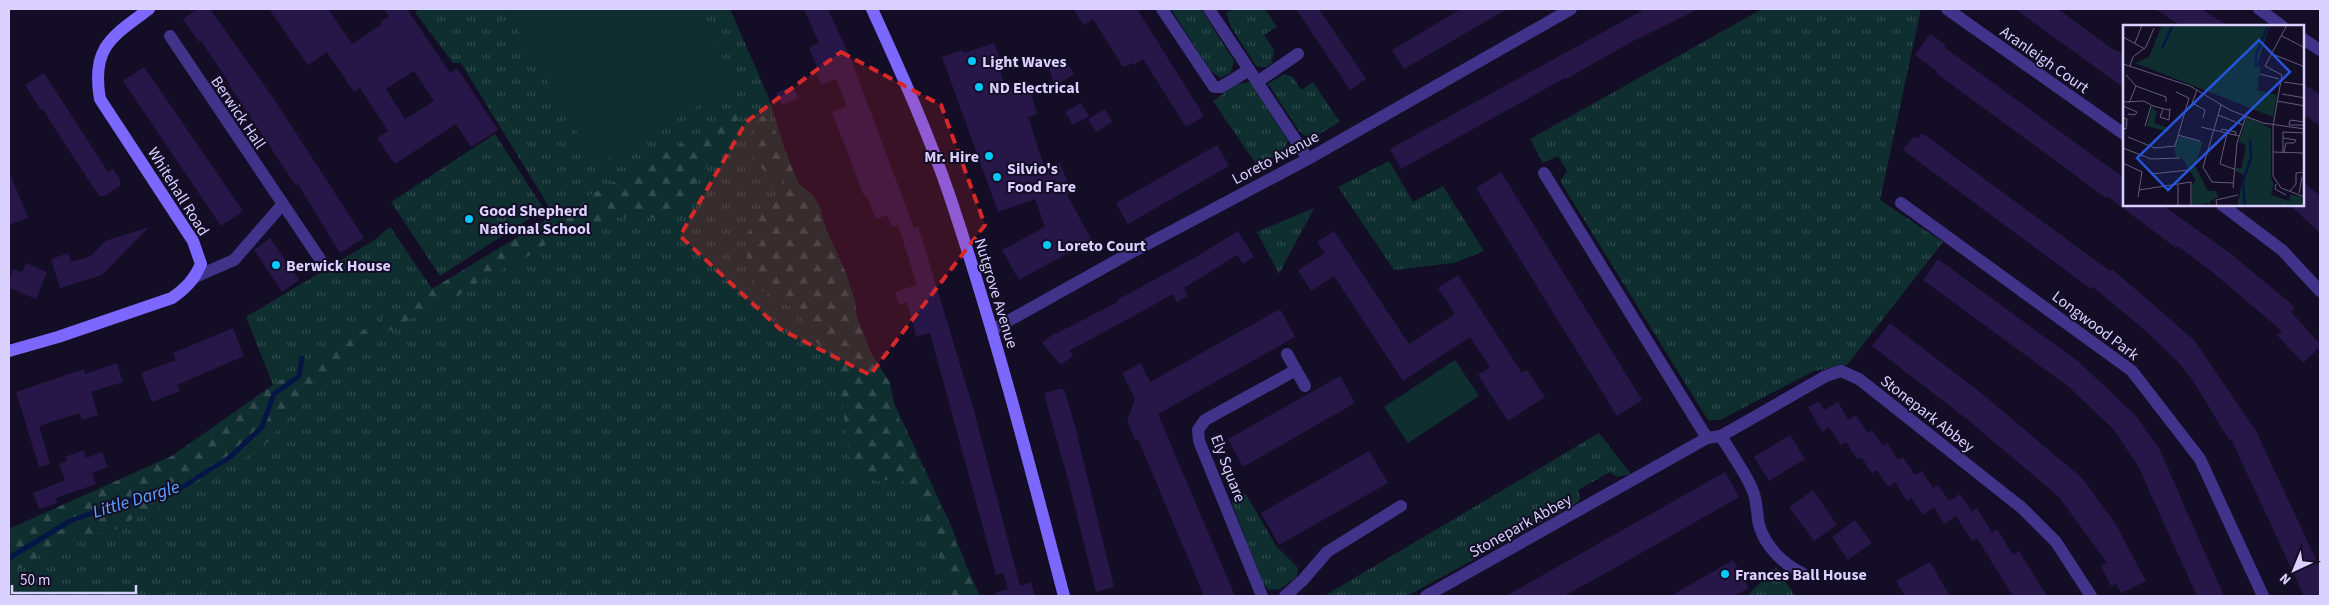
<svg xmlns="http://www.w3.org/2000/svg" width="2329" height="605" font-family="'Source Sans 3',sans-serif">
<defs>
<pattern id="grass-tufts" width="24" height="20" patternUnits="userSpaceOnUse" patternTransform="scale(1.25)"><rect width="24" height="20" fill="#0f2e30"/><path d="M3 7l-1-3M5 7V3M7 7l1-3M15 17l-1-3M17 17v-4M19 17l1-3" fill="none" stroke="#314b4f"/></pattern>
<pattern id="forest-firs" width="22" height="20" patternUnits="userSpaceOnUse" patternTransform="scale(1.25)"><rect width="22" height="20" fill="#0f2e30"/><path d="M5 1l3.5 6h-7zM16 11l3.5 6h-7z" fill="#314b4f"/></pattern>
</defs>
<rect width="100%" height="100%" fill="#130d26"/>
<g fill="url(#grass-tufts)">
<polygon points="420,9 730,9 768,96 786,153 861,332 952,528 975,589 980,596 9,596 9,529 172,456 273,385 246,317 373,241 390,227 433,290 651,162 554,215 461,63 453,63 415,12"/>
<polygon points="1171,9 1201,9 1234,61 1231,72 1220,78 1210,70"/>
<polygon points="1233,9 1265,9 1277,27 1264,35 1274,50 1272,63 1267,67 1257,67 1231,27 1226,13"/>
<polygon points="1762,9 1921,9 1880,200 1943,242 1847,365 1814,371 1720,420 1708,420 1560,181 1567,171 1558,156 1543,163 1530,139"/>
<polygon points="1284,74 1293,77 1301,90 1313,82 1339,121 1338,123 1316,136 1309,138 1300,132 1268,84"/>
<polygon points="1251,82 1288,141 1286,150 1258,167 1213,101 1237,84"/>
<polygon points="495,134 544,209 440,276 391,202"/>
<polygon points="1389,161 1413,202 1443,186 1484,251 1454,263 1394,270 1338,187"/>
<polygon points="1314,208 1279,274 1257,232"/>
<polygon points="1599,433 1631,474 1617,477 1610,472 1578,490 1580,499 1577,503 1407,596 1324,596"/>
<polygon points="1246,494 1276,546 1298,568 1297,577 1280,589 1269,590 1263,583 1231,501"/>
<polygon points="1776,567 1795,596 1747,596"/>
</g>
<g fill="url(#forest-firs)">
<polygon points="742,110 734,126 697,180 679,214 664,221 647,216 633,216 613,218 583,228 568,230 530,255 481,280 452,300 433,306 391,330 343,363 330,381 295,409 263,447 245,458 215,470 156,510 132,519 117,529 79,537 57,551 39,555 32,563 9,572 9,529 172,456 273,385 554,215"/>
<path d="M767 113 799 184 813 195 820 208 826 229 846 273 856 304V314L870 351 890 383 896 413 980 596H945L946 588 942 562 932 534 905 483 896 476 881 482 855 475 849 454 841 392 833 359 809 335 803 320 791 307 757 288 747 270V235L764 205 783 188 786 177 778 173H766L751 154C753 139 753 119 767 113Z"/>
</g>
<g fill="#0f2e30">
<polygon points="505,9 694,9 738,83 596,165"/>
<polygon points="1455,360 1479,396 1408,443 1384,407"/>
</g>
<g fill="none" stroke-linecap="round" stroke-linejoin="round">
<polyline stroke="#051646" stroke-width="5" points="9,558 70,521 117,504 178,490 230,457 262,427 274,394 299,376 302,358"/>
</g>
<g fill="#261748" fill-rule="evenodd">
<polygon points="197,9 210,9 274,99 364,238 340,253 298,184 296,186 229,85 230,84 201,41 199,42 183,19"/>
<path d="M269 9H328L352 44 382 24 380 22 389 16 384 9H407L450 73 457 68 498 130 471 147 456 124 395 164 377 138 388 131 360 88 354 92 327 52 308 65ZM414 71 434 101 405 119 386 89Z"/>
<polygon points="804,9 828,9 852,62 914,228 918,226 973,407 1020,586 1031,582 1035,596 996,596 995,593 1008,589 1003,573 996,575 930,333 916,337 907,302 899,305 895,292 917,285 898,225 892,227 887,215 876,219 866,195 864,196 832,112 847,106 836,79 821,85 816,72 819,71 809,48 819,43"/>
<polygon points="1073,9 1137,9 1204,116 1186,127 1143,59 1134,65 1133,63 1123,67 1093,19 1084,25"/>
<polygon points="1296,9 1319,9 1366,79 1350,90"/>
<polygon points="1461,9 1507,9 1404,69 1392,50"/>
<polygon points="1645,9 1699,9 1633,41 1566,79 1565,78 1401,169 1390,149"/>
<polygon points="2015,9 2058,9 2114,50 2115,49 2124,55 2124,88"/>
<polygon points="2155,9 2202,9 2228,26 2181,26"/>
<polygon points="1930,34 1946,45 1944,47 2124,178 2124,205 2162,205 2230,253 2295,307 2291,312 2320,344 2320,347 2303,363 2277,335 2282,331 2211,271 2178,246 2176,248 2107,196 2106,198 1936,73 1938,72 1915,55"/>
<polygon points="994,43 1002,65 998,67 1007,90 1028,83 1037,114 1028,117 1045,169 1060,163 1072,193 1067,195 1092,240 1019,280 1002,250 1045,227 1035,199 998,212 942,57 963,50 964,53"/>
<polygon points="1064,58 1074,74 1055,86 1049,69"/>
<polygon points="144,67 243,211 221,226 123,81"/>
<polygon points="44,73 108,172 113,169 120,180 120,186 104,196 99,196 43,110 41,110 25,85"/>
<polygon points="2303,84 2320,94 2320,126 2303,114"/>
<polygon points="793,86 798,98 782,105 776,93"/>
<polygon points="1081,103 1089,116 1073,125 1065,112"/>
<polygon points="1105,109 1112,122 1096,132 1088,119"/>
<polygon points="1922,133 2110,271 2112,269 2194,340 2256,431 2320,568 2320,596 2304,596 2231,439 2229,440 2195,384 2180,364 2147,332 2093,287 2091,289 1903,150 1913,137 1918,138"/>
<polygon points="1217,145 1229,166 1128,224 1116,203"/>
<polygon points="9,171 28,218 9,225"/>
<polygon points="1501,172 1642,400 1617,416 1476,188"/>
<polygon points="2303,182 2320,196 2320,233 2290,205 2303,205"/>
<polygon points="149,227 102,275 60,288 51,259 68,253 71,262 91,256 105,241"/>
<polygon points="1238,231 1254,257 1243,264 1237,255 1184,288 1188,296 1177,302 1172,294 1150,307 1069,351 1073,355 1061,365 1042,343 1054,333 1055,334 1118,302 1117,300 1196,257"/>
<polygon points="1334,231 1409,344 1455,314 1438,288 1458,275 1522,373 1527,370 1545,397 1508,421 1478,375 1490,367 1470,337 1403,381 1334,276 1311,291 1298,270 1325,253 1317,242"/>
<polygon points="270,238 299,280 282,292 254,250"/>
<polygon points="1938,259 2079,362 2135,415 2159,448 2224,596 2197,596 2138,466 2114,430 2069,387 1923,280"/>
<polygon points="26,263 47,272 36,299 9,288 9,280 13,269 22,272"/>
<polygon points="1280,309 1295,337 1158,414 1235,596 1204,596 1138,439 1135,440 1127,421 1135,398 1122,373 1141,363 1150,382"/>
<polygon points="1890,323 1981,393 2082,478 2115,523 2146,581 2121,593 2116,584 2111,586 2101,566 2107,563 2059,497 1968,420 1872,346"/>
<polygon points="233,328 244,356 177,385 180,391 152,402 141,373 176,360 173,353"/>
<polygon points="117,363 123,382 91,392 98,415 82,420 80,413 39,426 50,464 39,467 16,392 84,369 85,374"/>
<polygon points="1340,376 1355,403 1243,467 1228,439"/>
<polygon points="1059,389 1064,389 1075,426 1114,587 1096,592 1069,483 1045,398 1045,393"/>
<polygon points="1819,401 1824,410 1838,402 1848,420 1856,415 1868,433 1872,430 1883,446 1887,443 1898,460 1903,457 1915,475 1922,471 1933,488 1938,485 1949,501 1960,494 1972,512 1977,508 1992,533 1997,529 2013,555 2019,551 2047,596 2013,596 1977,538 1972,541 1956,516 1944,524 1934,507 1923,515 1911,498 1907,501 1895,482 1888,487 1877,470 1872,473 1861,457 1857,459 1846,442 1841,445 1829,427 1822,432 1808,407"/>
<polygon points="1790,435 1805,459 1769,481 1754,457"/>
<polygon points="84,450 86,458 102,452 108,467 92,473 96,484 56,498 57,503 39,509 33,493 65,480 59,464 67,461 65,457"/>
<polygon points="1369,451 1388,483 1279,545 1261,513"/>
<polygon points="1725,472 1739,497 1622,564 1564,596 1506,596"/>
<polygon points="1813,490 1837,525 1814,541 1789,507"/>
<polygon points="1855,520 1872,543 1848,560 1832,537"/>
<polygon points="1733,560 1749,588 1734,596 1671,596"/>
<polygon points="1930,562 1950,596 1905,596 1896,581"/>
</g>
<g fill="none" stroke-linecap="round" stroke-linejoin="round">
<g stroke="#403389" stroke-width="12">
<polyline points="1162,9 1214,87 1221,87 1249,70"/>
<polyline points="1209,9 1308,159"/>
<polyline points="1947,9 2124,134"/>
<polyline points="2259,9 2282,26"/>
<polyline points="170,36 320,259"/>
<polyline points="2303,39 2320,50"/>
<polyline points="1257,82 1298,54"/>
<polyline points="1544,173 1707,438"/>
<polyline points="1901,203 2132,371 2200,459 2263,596"/>
<polyline points="2222,205 2282,250 2320,291"/>
<polyline points="195,277 234,260 282,205"/>
<polyline points="992,330 1121,258 1308,159 1571,9"/>
<polyline points="1287,354 1305,386"/>
<path d="M1721 436C1730 452 1749 477 1754 494 1757 504 1757 515 1759 525 1765 546 1783 564 1802 573"/>
<polyline points="1262,596 1199,441 1198,430 1205,420 1296,370"/>
<polyline points="1285,596 1303,580 1327,552 1401,506"/>
<polyline points="1426,596 1707,438 1721,436 1826,376 1841,371 1859,379 2022,508 2056,542 2091,596"/>
</g>
<g stroke="#7c68ff" stroke-width="12">
<path d="M872 9C900 70 928 132 950 197 994 328 1029 462 1064 596"/>
<path d="M9 351 58 337 172 298C186 288 194 280 201 264L193 241 100 99C91 48 111 37 149 9"/>
</g>
</g>
<path fill="#d62828" fill-opacity="0.2" stroke="#d62828" stroke-width="4" stroke-dasharray="10 6" stroke-linejoin="round" d="M841 52 941 105 985 225 870 375 780 329 680 236 746 122Z"/>
<g fill="#00c9fc" stroke="#130d26" stroke-width="2">
<circle cx="972" cy="61" r="5"/>
<circle cx="979" cy="87" r="5"/>
<circle cx="989" cy="156" r="5"/>
<circle cx="997" cy="177" r="5"/>
<circle cx="469" cy="219" r="5"/>
<circle cx="1047" cy="245" r="5"/>
<circle cx="276" cy="265" r="5"/>
<circle cx="1725" cy="574" r="5"/>
</g>
<g text-anchor="middle" stroke-width="4" stroke-linejoin="round" paint-order="stroke">
<g font-size="16" fill="#dbd1ff" stroke="#130d26">
<text transform="translate(2045 59) rotate(35)" y="6">Aranleigh Court</text>
<text transform="translate(239 112) rotate(56)" y="6">Berwick Hall</text>
<text transform="translate(1275 157) rotate(-28)" y="6">Loreto Avenue</text>
<text transform="translate(179 191) rotate(58)" y="6">Whitehall Road</text>
<text transform="translate(997 293) rotate(73)" y="6">Nutgrove Avenue</text>
<text transform="translate(2096 325) rotate(37)" y="6">Longwood Park</text>
<text transform="translate(1928 413) rotate(38)" y="6">Stonepark Abbey</text>
<text transform="translate(1229 468) rotate(69)" y="6">Ely Square</text>
<text transform="translate(1520 525) rotate(-29)" y="6">Stonepark Abbey</text>
</g>
<g font-size="16" font-weight="bold" fill="#dbd1ff" stroke="#130d26" text-anchor="start">
<text x="982" y="67">Light Waves</text>
<text x="989" y="93">ND Electrical</text>
<text x="979" y="162" text-anchor="end">Mr. Hire</text>
<text x="1007" y="174">Silvio's<tspan x="1007" dy="18">Food Fare</tspan></text>
<text x="479" y="216">Good Shepherd<tspan x="479" dy="18">National School</tspan></text>
<text x="1057" y="251">Loreto Court</text>
<text x="286" y="271">Berwick House</text>
<text x="1735" y="580">Frances Ball House</text>
</g>
<g font-size="18" font-style="italic" fill="#5fa4ff" stroke="#130d26">
<text transform="translate(136 499) rotate(-17)" y="6">Little Dargle</text>
</g>
</g>
<g transform="translate(2123 25)">
<rect width="181" height="181" fill="#130d26"/>
<path d="M39 0H147L135 32 133 40 138 43 135 55 129 54 136 56 134 65 154 70 150 92 12 38 26 32ZM29 82 34 87 31 98 45 103V107L24 101ZM124 91 148 104V153L151 159 148 170 166 176 167 170 178 171 180 181H114L121 150 112 146 113 143H119L120 136 123 120 116 117ZM56 111 80 117 72 141 85 166H93L95 172 86 177 88 181 84 178 69 181V160L73 156 58 132 53 133 51 121Z" fill="#0f2e30"/>
<path d="M144 0H147L122 79 120 70 125 64 133 28ZM31 33 26 41 36 45 60 44 89 65 114 71 121 80 21 40Z" fill="#0f2e30"/>
<path d="M126 76a8 8 0 1 1 16 0a8 8 0 1 1-16 0ZM130 98 146 104 143 112 127 107ZM131 122a8 8 0 1 1 16 0a8 8 0 1 1-16 0ZM131 133 145 135 143 158 128 156ZM125 161H143V171L125 172ZM125 172H143L144 181H126Z" fill="#0f2e30"/>
<path fill="none" stroke="#051646" stroke-width="2.5" d="M39 23 50 0M133 43V30L145 0M122 181 120 156 128 133 127 114"/>
<path fill="none" stroke="#635b7d" stroke-width="1" d="M164 0 142 41 159 50 150 101V151L158 163 182 172M159 11 182 23M0 12 22 24M12 18 19 0M149 29 182 42M0 39 67 61 107 85 140 98 182 104M7 41 10 32 23 22 31 3M137 49 156 54M3 50 13 61 43 72V77M161 57 182 60M74 65 69 78 82 85 80 93M159 69 182 73M154 76 182 81M0 77 21 76 30 81 46 85M6 78 13 61M98 80 80 142 89 157 110 158M0 81 14 87 12 90 5 89M40 84 37 92 46 95 47 83M95 90 120 100M0 93 4 94 3 104 0 103M182 97 167 95 166 100H182M22 101 28 81M78 102 116 111M98 106 99 104 113 107 112 110M104 108 97 139 111 144M55 110 77 116M5 112 32 123 52 121 66 73 53 67M160 113 173 115 171 118H163L161 127M0 123 28 134 57 133M150 127 182 128M160 128V107L182 108M0 138 19 147 15 172M28 149 66 145M153 159 152 164 163 170M55 160V181M110 163 114 118 123 91M16 165 68 157V181M167 166 173 159V148L182 147M176 168 179 152M94 181 93 175 115 170"/>
<path fill="#2655da" fill-opacity="0.15" stroke="#2655da" stroke-width="2.5" d="M136 15 167 47 45 165 14 133Z"/>
<rect width="181" height="181" fill="none" stroke="#dbd1ff" stroke-width="2.5"/>
</g>
<rect width="2329" height="605" fill="none" stroke="#dbd1ff" stroke-width="20"/>
<g transform="translate(2294 570) rotate(224)" stroke="#130d26" stroke-width="4" paint-order="stroke">
<path d="M0-4L9 19L0 12L-9 19Z" fill="#dbd1ff"/>
<text y="-8" font-size="14" font-weight="bold" text-anchor="middle" fill="#dbd1ff">N</text>
</g>
<path d="M12 585v8h124v-8" fill="none" stroke="#dbd1ff" stroke-width="2.5"/>
<text x="20" y="585" font-size="15" fill="#dbd1ff" stroke="#130d26" stroke-width="4" paint-order="stroke">50 m</text>
</svg>
